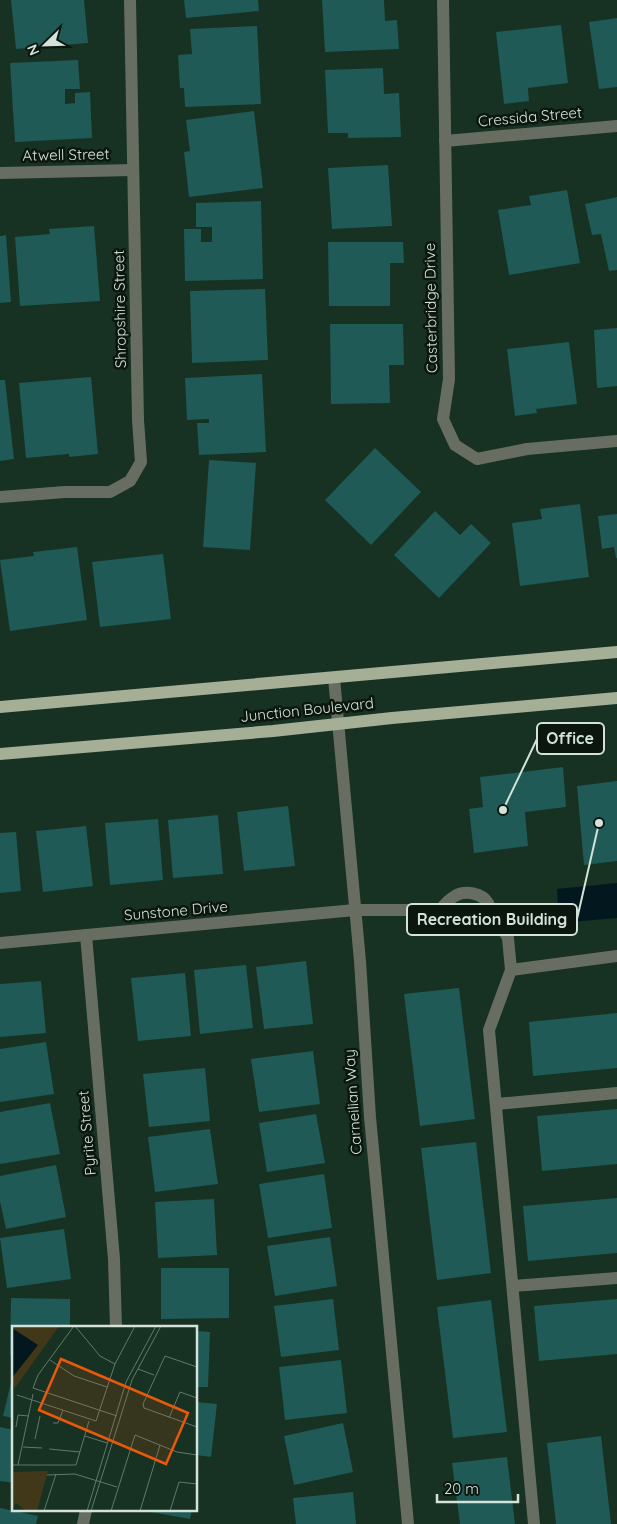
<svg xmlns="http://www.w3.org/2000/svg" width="617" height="1524" font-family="Quicksand,sans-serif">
<rect width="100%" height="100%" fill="#173122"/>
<polygon fill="#03181e" points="617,883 617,918 559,923 557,889"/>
<g fill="#1f5a56">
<polygon points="11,0 84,0 88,43 16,49"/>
<polygon points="184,0 258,0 259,11 186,18"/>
<polygon points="322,0 384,0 385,21 397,20 399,49 325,52"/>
<polygon points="617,18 617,87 599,89 589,22"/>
<polygon points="561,25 568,83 528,88 529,101 504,104 496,32"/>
<polygon points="257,26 261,104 185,107 184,88 180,88 178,55 192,54 190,29"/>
<polygon points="78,60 80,89 65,89 65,104 75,103 75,93 90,92 92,138 15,142 10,63"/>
<polygon points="383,68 384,94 399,93 401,137 348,138 348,133 328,133 325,70"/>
<polygon points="254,111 263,188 189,197 184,152 190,151 186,120"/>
<polygon points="388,165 392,226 332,229 328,168"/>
<polygon points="567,190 580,263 509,275 498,210 531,205 529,196"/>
<polygon points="617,197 617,270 609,271 601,234 592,235 585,204"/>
<polygon points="261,201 263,279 185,281 184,229 201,229 201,242 212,242 212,227 196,227 196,203"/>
<polygon points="94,226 100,301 20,306 15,237 50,234 49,229"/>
<polygon points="6,235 11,302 0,303 0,236"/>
<polygon points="328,242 403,242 404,263 390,263 390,306 329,306"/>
<polygon points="265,289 268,360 192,363 190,291"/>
<polygon points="330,324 403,324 404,365 389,365 390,403 331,404"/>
<polygon points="617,328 617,386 597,388 594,330"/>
<polygon points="569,342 577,404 536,409 537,413 515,416 507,349"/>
<polygon points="262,374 266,452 199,455 197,423 209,423 209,419 187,420 185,378"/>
<polygon points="91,377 98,454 69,457 69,454 26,458 19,383"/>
<polygon points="0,380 5,380 14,459 0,461"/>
<polygon points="375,448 421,492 371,545 325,500"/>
<polygon points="209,460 256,463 250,550 203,547"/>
<polygon points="580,504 589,577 520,586 512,523 542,519 540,509"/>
<polygon points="435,511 460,535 471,524 491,543 439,598 394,555"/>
<polygon points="617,514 617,558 616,558 614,547 602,549 598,516"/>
<polygon points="77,547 87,620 10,631 0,560 34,556 33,552"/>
<polygon points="163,554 171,619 100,627 92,562"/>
<polygon points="563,767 566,807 525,812 528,846 474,853 469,809 483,807 480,777"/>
<polygon points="617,781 617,861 584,865 577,786"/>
<polygon points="288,806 295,866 244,871 237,812"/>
<polygon points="218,815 223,874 173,878 168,820"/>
<polygon points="158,819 163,880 110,885 105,823"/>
<polygon points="86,826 93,886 43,892 36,831"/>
<polygon points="16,832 21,891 0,893 0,833"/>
<polygon points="306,961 313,1024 264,1029 256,967"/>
<polygon points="246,965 253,1028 200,1034 194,970"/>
<polygon points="185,973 191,1036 138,1041 131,978"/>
<polygon points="41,981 46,1033 0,1037 0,984"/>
<polygon points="459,988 475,1119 420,1126 404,994"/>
<polygon points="617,1013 617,1068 533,1076 529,1022"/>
<polygon points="46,1042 54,1094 0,1102 0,1049"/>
<polygon points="313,1051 320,1104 259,1112 251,1059"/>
<polygon points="205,1068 210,1121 149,1127 143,1074"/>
<polygon points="50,1103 60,1154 0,1164 0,1112"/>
<polygon points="617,1109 617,1164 542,1171 537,1116"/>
<polygon points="316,1114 325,1163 267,1172 259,1123"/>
<polygon points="210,1129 218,1184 155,1192 148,1137"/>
<polygon points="476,1142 491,1273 437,1280 421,1148"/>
<polygon points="56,1165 66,1217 6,1229 0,1201 0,1176"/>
<polygon points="324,1174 332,1228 268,1238 259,1184"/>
<polygon points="617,1198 617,1253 528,1261 523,1206"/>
<polygon points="214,1199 217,1255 158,1258 155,1202"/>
<polygon points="64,1229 71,1279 7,1288 0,1238"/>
<polygon points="330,1237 337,1286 275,1296 267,1246"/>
<polygon points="161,1268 229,1268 229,1318 161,1319"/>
<polygon points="11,1298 70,1299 70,1328 14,1328 14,1356 10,1355"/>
<polygon points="333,1299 339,1350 281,1357 274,1306"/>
<polygon points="617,1299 617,1354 539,1361 534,1306"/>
<polygon points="491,1300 507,1432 453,1438 437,1307"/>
<polygon points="196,1331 210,1332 208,1387 196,1387"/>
<polygon points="341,1360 347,1413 285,1420 279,1367"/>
<polygon points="13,1374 14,1374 14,1418 3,1416"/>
<polygon points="196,1402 217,1404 211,1457 196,1455"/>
<polygon points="343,1423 353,1472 294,1485 284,1436"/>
<polygon points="0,1427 14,1430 14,1483 0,1481"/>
<polygon points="601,1436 611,1524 556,1524 547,1443"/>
<polygon points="507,1457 515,1524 460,1524 452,1463"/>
<polygon points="353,1492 356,1524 296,1524 293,1498"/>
<polygon points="0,1508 38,1516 36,1524 0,1524"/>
<polygon points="140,1510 192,1510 190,1519"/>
</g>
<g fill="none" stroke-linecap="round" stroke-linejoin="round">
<g stroke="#686d61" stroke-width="12">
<polyline points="443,0 449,379 443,419 455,445 477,459 527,449 617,441"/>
<polyline points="445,141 617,126"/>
<polyline points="0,173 133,170"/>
<polyline points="0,497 65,492 110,492 130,481 141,462 138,420 130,0"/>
<polyline points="334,678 360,961 370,1117 408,1524"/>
<path d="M440 910C457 931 469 932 490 915"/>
<polyline points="490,915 496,918 508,938 511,970 489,1030 534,1524"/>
<polyline points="86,935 114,1259 116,1328"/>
<path d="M0 943 355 910H440C444 905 449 899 455 896 465 890 482 893 488 903 490 907 490 911 490 915"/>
<polyline points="511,970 617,956"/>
<polyline points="496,1104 617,1093"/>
<polyline points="513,1286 617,1278"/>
<polyline points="83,1524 86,1510"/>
</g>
<g stroke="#a5af96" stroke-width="12">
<polyline points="0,707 617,652"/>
<polyline points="0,754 273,731 392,718 617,698"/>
</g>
</g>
<g text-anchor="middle" stroke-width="5" stroke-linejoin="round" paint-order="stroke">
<g font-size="15" fill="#d3e3d9" stroke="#0b160f">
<text transform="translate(530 117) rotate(-5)" y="5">Cressida Street</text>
<text transform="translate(66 155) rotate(-1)" y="5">Atwell Street</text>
<text transform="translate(431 308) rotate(-91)" y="5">Casterbridge Drive</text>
<text transform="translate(120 309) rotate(-91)" y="5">Shropshire Street</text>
<text transform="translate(307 710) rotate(-6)" y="5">Junction Boulevard</text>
<text transform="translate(176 911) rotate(-5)" y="5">Sunstone Drive</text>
<text transform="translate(353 1102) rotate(-94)" y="5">Carneilian Way</text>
<text transform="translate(87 1133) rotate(-95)" y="5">Pyrite Street</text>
</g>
</g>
<g transform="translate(12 1326)">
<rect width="185" height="185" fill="#173122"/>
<path d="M0 0H47L3 62 0 57ZM36 145 25 185H14L4 177 0 184V146Z" fill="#41381a"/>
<path d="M0 2 26 19 0 52Z" fill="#03181e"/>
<path fill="none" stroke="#62786b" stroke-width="1" d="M62 0 26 49 21 62 105 90M63 0 88 30 103 38M38 34 62 50 95 61M185 41 153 30 131 78 132 82 185 101M126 43 142 49M5 69 84 95 103 38 123 0M157 92 168 66 185 72M41 97H46L51 84M4 101 6 89 17 90M73 110 95 117M23 113 28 90M11 121 30 122M37 123 68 126M0 139H64L77 95M6 139 21 68M35 149 63 148 105 161M32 185 44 148M75 185 114 56 144 0M79 185 120 54 149 0M99 185 123 109 165 126 185 129M128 185 148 119M158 185 167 156 185 158"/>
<path fill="#e8590c" fill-opacity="0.15" stroke="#e8590c" stroke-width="2.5" d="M49 33 176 87 154 138 27 84Z"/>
<rect width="185" height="185" fill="none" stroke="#d3e3d9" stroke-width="2.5"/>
</g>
<path fill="none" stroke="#d3e3d9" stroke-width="2" d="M503 810L537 739M599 823L577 919"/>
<g fill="#d3e3d9" stroke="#0b160f" stroke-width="2">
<circle cx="503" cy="810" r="5"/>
<circle cx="599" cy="823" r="5"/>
</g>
<g fill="#0b160f" stroke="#d3e3d9" stroke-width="2">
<rect x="537" y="723" width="67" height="31" rx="5"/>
<rect x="407" y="904" width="170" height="31" rx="5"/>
</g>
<g font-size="16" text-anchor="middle" font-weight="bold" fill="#d3e3d9">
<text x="570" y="744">Office</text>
<text x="492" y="925">Recreation Building</text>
</g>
<g transform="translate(45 45) rotate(247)" stroke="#0b160f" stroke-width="4" paint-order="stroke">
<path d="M0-4L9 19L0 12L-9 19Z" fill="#d3e3d9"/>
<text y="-8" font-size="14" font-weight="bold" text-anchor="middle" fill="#d3e3d9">N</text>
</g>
<path d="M437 1494v8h81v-8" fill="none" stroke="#d3e3d9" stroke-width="2.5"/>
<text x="444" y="1494" font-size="15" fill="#d3e3d9" stroke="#0b160f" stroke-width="4" paint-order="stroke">20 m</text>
</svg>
